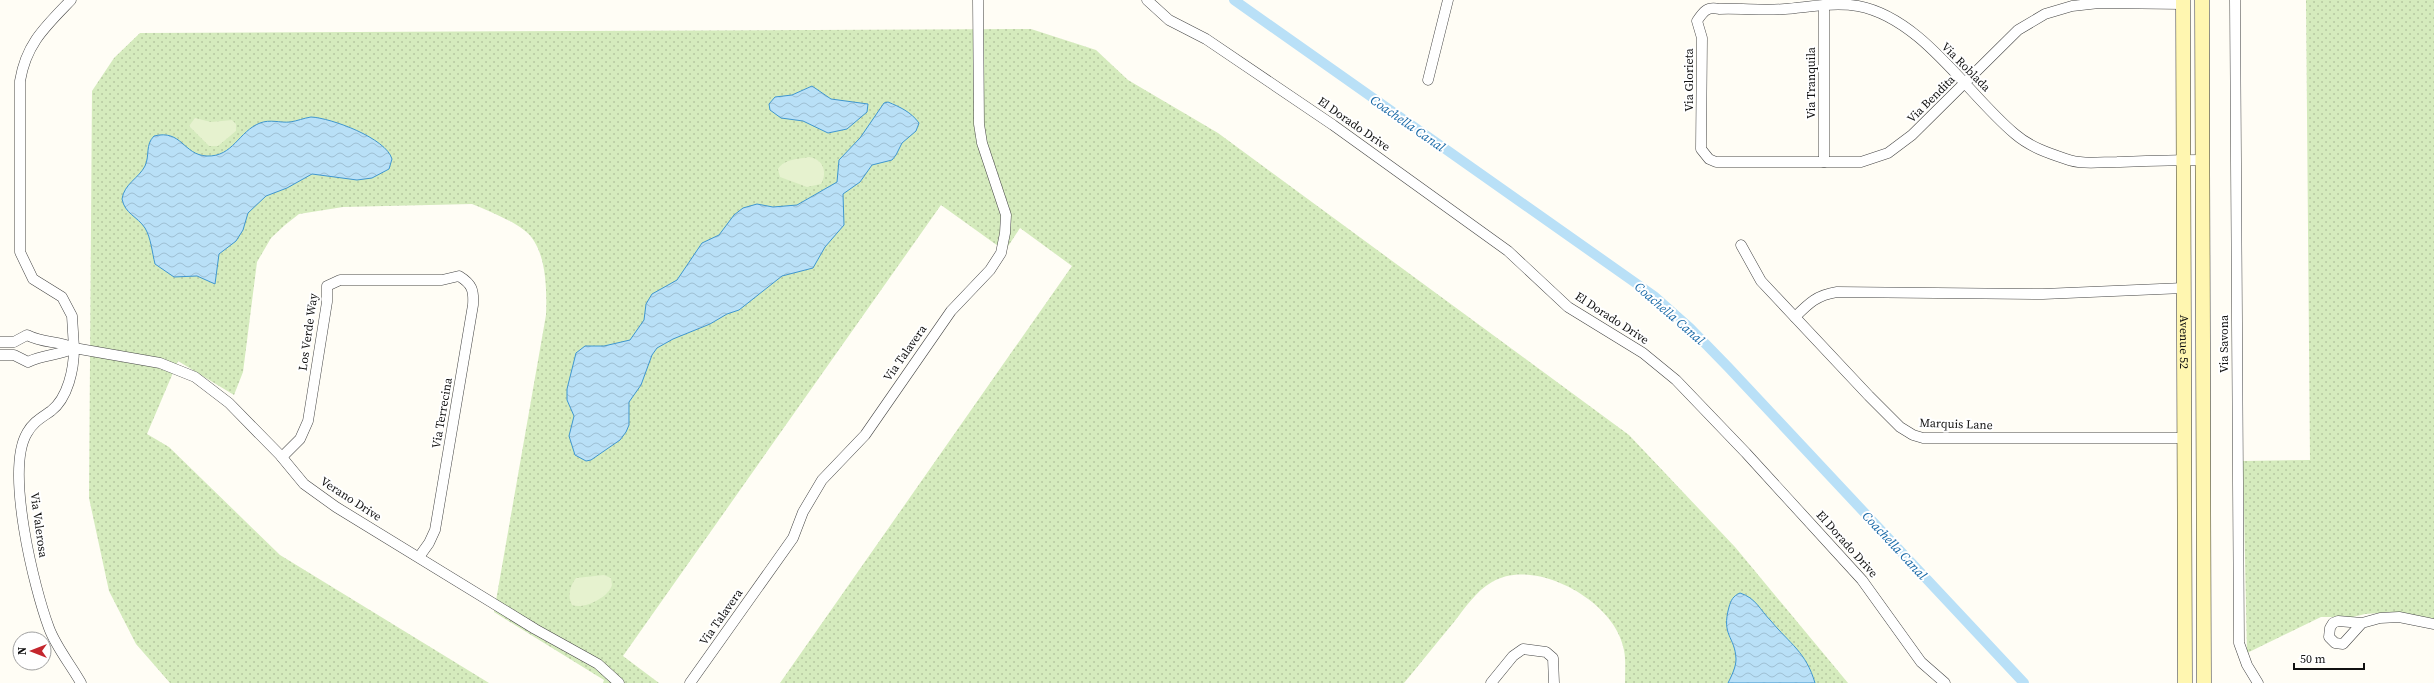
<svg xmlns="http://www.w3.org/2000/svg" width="2434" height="683" font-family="'Source Serif 4',serif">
<defs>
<pattern id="grass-dots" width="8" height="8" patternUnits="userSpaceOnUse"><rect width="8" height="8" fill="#d5ebbd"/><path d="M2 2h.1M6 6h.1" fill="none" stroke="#b6c8a1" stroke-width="1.8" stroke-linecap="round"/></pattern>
<pattern id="water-waves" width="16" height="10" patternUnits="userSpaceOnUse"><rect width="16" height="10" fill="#b9e0f7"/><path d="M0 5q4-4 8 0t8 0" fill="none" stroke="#9ebfd3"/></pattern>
</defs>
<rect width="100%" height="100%" fill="#fffdf5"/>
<g fill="url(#grass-dots)">
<polygon points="2306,0 2434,0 2434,619 2393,612 2365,614 2353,617 2321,617 2247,653 2243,461 2310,460"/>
<path d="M1031 29 1096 50 1128 80 1218 133 1629 435 1735 547 1848 683H1625C1625 672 1626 660 1624 650 1616 601 1534 556 1492 582 1476 591 1465 608 1454 622 1437 642 1421 663 1404 683H780L1072 266 1020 228 1005 251 941 205 623 656 659 683H603L604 680 494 612 546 315C547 290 547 247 524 230 509 219 489 211 472 204L343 207 299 214 285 225 271 238 257 262 243 372 234 395 178 361 147 434 169 447 280 555 489 683H170L136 644 109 591 89 498 92 91 114 58 140 33Z"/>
</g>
<g fill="#e6f2cf">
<polygon points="195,118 211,122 232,120 236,124 236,131 218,146 209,146 189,126"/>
<path d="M809 157C823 159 828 172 821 184L807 187 780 177 778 169C784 159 799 159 809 157Z"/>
<path d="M604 575 611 578 612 585C609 597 584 610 572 605 567 596 570 586 576 578Z"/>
</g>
<g fill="url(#water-waves)" stroke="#3f96cf">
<polygon points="812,86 831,99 868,104 867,112 847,129 828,133 803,121 781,118 770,110 769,104 775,97 792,95"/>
<path d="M888 102C900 107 911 112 919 123L916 131 902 143 896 155 892 160 872 165 860 182 843 194 844 225 825 247 813 268 782 276 739 310 727 314 710 324 673 339 657 348 652 355 641 385 629 402V425L626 432 620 440 591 460 586 461 575 455 569 436 574 416 567 400V389L576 353 585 346H604L630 340 644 320 646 304 652 294 677 280 702 243 719 235 734 215 743 208 757 204 773 207 797 205 837 182 839 160 860 138 884 103Z"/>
<path d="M311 117C331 118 386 138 392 159L389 169 372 178 357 180 312 174 287 188 266 196 248 213 243 230 236 241 219 254 215 284 197 276 174 277 155 264C152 252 151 238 145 228 137 216 125 214 122 199 124 184 139 178 145 166 150 155 145 145 154 136 182 129 183 155 207 156 233 157 239 131 260 123 270 119 280 123 290 122 297 121 304 118 311 117Z"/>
<path d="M1740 593C1756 598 1760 610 1771 621 1790 644 1806 652 1815 683H1728C1732 675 1736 667 1736 659 1735 636 1721 636 1729 607 1731 600 1733 596 1740 593Z"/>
</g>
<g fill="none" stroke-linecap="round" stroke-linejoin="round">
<polyline stroke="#b9e0f7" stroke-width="10" points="1234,0 1654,296 1690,328 1728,367 2024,683"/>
<defs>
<g id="street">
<path d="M71 0C45 27 26 44 20 81V252L33 279 62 297 72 316 74 348"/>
<polyline points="1147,0 1169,20 1206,39 1333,125 1508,251 1568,307 1643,353 1676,380 1746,453 1862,580 1921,662 1945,683"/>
<polyline points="2235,0 2239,643 2247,665 2258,683"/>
<path d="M2183 4 2099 3 2072 6 2045 14 2018 30 1912 135 1888 153 1861 162H1716L1709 159 1701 149 1702 38 1697 21C1703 12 1707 6 1719 9 1741 8 1763 11 1785 9 1809 7 1834 2 1858 6 1922 18 1967 94 2015 134 2030 147 2048 153 2066 159 2082 165 2101 162 2117 162 2146 161 2174 160 2202 160"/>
<polyline points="1824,5 1824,162"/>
<polyline points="1428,80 1448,0"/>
<polyline points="1741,245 1761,281 1869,396 1900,427 1913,435 1923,438 2184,438"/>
<path d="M1795 317C1809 303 1817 295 1837 292L2043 294 2184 288"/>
<path d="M0 342H14L27 335C45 344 56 340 74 348"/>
<path d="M0 355H14L28 362C44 354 58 356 74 348"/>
<path d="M282 457 300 439 308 421 327 302V286L340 280H442L459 276C472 284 474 290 473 305L435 530 429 543 419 557"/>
<polyline points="2362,623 2343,644 2335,643 2329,637 2330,628 2333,623 2338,621 2362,623 2380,618 2399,617 2434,624"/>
<path d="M81 683C71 665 56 647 49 628 34 588 5 470 27 433 33 422 41 418 51 411 68 398 74 369 74 348L160 363 195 377 229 403 280 455 304 484 336 507 535 629 598 664 619 683"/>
<polyline points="690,683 793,538 803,512 822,480 865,435 951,311 990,270 1001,253 1005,233 1006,215 982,143 979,124 978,0"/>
<polyline points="1491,683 1513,656 1523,649 1546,652 1553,658 1554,683"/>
</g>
<g id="secondary">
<path id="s1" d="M2183 0 2185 683"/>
<polyline points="2202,0 2204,683"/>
</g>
</defs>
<use href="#street" stroke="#444" stroke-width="11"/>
<use href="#secondary" stroke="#333" stroke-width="15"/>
<use href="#street" stroke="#fff" stroke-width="10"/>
<use href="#secondary" stroke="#fff6b0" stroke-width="14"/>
</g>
<g text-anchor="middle" stroke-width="4" stroke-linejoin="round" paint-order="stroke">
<g font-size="12" fill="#111" stroke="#fff">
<text transform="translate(1966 67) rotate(45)" y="4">Via Roblada</text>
<text transform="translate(1689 80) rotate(-90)" y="4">Via Glorieta</text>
<text transform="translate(1811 83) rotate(-90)" y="4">Via Tranquila</text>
<text transform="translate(1931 99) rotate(-45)" y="4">Via Bendita</text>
<text transform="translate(1354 124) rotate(35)" y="4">El Dorado Drive</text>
<text transform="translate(1612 318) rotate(33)" y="4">El Dorado Drive</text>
<text transform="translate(308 332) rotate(-82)" y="4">Los Verde Way</text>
<text dy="4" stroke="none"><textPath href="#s1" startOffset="342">Avenue 52</textPath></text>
<text transform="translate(2224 344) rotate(-90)" y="4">Via Savona</text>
<text transform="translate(905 353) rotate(-55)" y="4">Via Talavera</text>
<text transform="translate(442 413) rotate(-80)" y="4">Via Terrecina</text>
<text transform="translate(1956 424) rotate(2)" y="4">Marquis Lane</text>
<text transform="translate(351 499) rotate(33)" y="4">Verano Drive</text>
<text transform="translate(39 525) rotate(82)" y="4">Via Valerosa</text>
<text transform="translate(1847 544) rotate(48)" y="4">El Dorado Drive</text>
<text transform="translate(721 617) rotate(-55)" y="4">Via Talavera</text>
</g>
<g font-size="13" font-style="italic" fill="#1768a6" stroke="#fff">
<text transform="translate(1408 123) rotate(35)" y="5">Coachella Canal</text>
<text transform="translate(1670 313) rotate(41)" y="5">Coachella Canal</text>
<text transform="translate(1895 545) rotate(47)" y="5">Coachella Canal</text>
</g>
</g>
<g transform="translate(32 651) rotate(270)"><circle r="19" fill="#ffffff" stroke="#a0a0a0"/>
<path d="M0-3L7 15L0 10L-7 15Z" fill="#c4262e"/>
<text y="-6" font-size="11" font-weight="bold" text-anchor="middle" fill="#111111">N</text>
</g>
<path d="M2294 663v6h70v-6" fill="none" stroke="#111111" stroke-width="2"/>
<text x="2300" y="663" font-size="12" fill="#111111" stroke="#ffffff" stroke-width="3" paint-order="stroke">50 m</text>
</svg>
